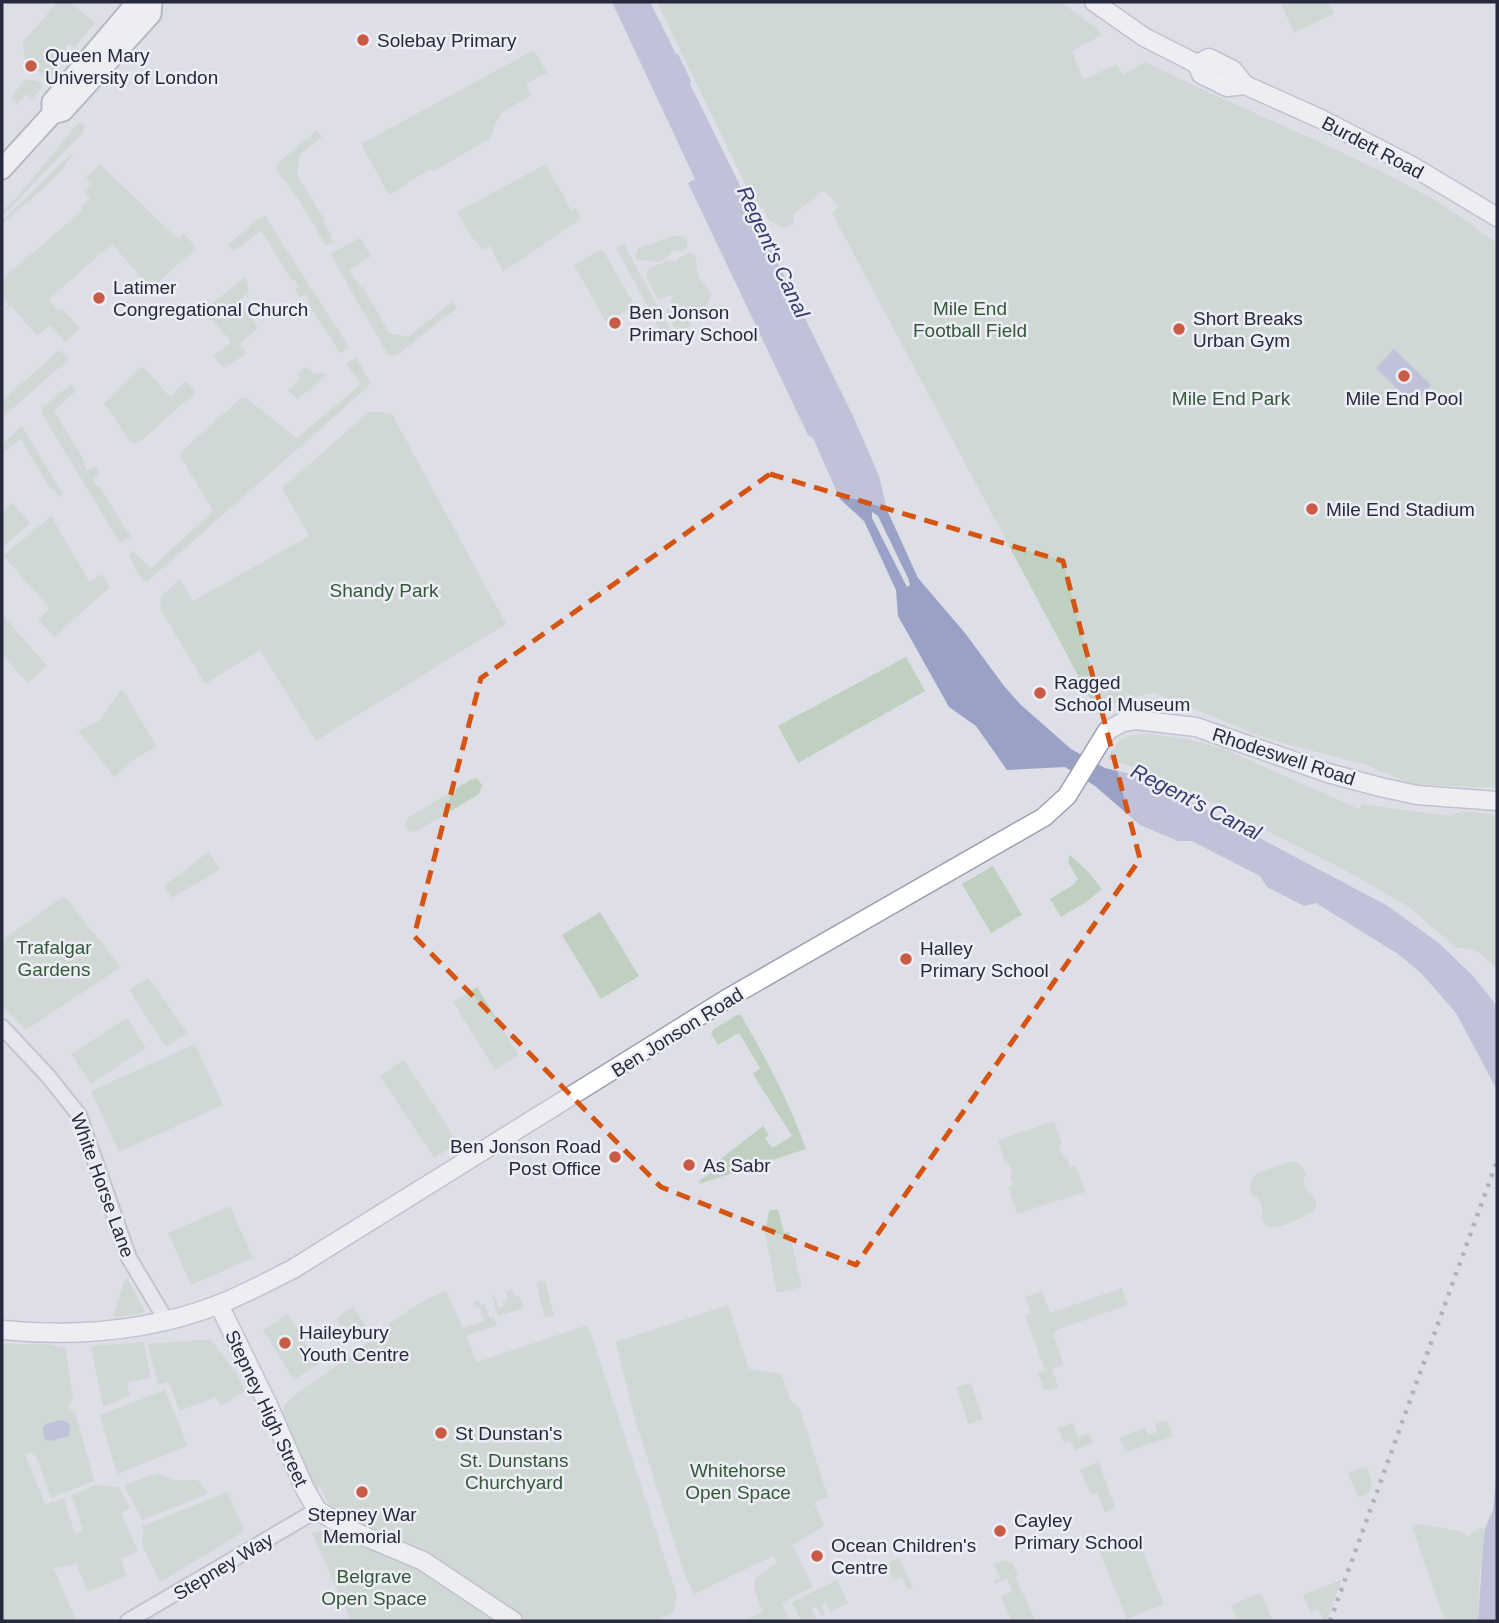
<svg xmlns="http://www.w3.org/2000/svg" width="1499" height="1623" font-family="Helvetica,sans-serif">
<rect width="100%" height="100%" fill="#dedee7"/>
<g fill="#bfd0c0">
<polygon points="70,2 95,23 74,48 68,44 65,49 71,52 48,79 24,58 23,42 56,4"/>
<path d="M657 2H1061L1098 29 1102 35 1072 51 1083 80 1117 64 1123 75 1146 62C1240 110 1340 146 1431 198 1454 211 1475 228 1497 243V788L1411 784 1366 765 1268 739 1154 693C1133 695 1113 710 1092 702L832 213 838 207 824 190 793 215 794 224 781 228 769 220 764 209 758 205 750 194Z"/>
<polygon points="1280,2 1329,2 1334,14 1294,33"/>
<polygon points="534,50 547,73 526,84 531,95 503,112 496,121 491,138 434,171 432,169 407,182 408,184 389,195 361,144"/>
<polygon points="24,80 37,81 43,86 32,99 26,94 17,105 11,98"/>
<polygon points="79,122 85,127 83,133 2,216 2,211 17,197"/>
<polygon points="317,130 322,137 300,155 297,174 325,221 323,222 331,235 330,238 335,241 326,246 297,197 277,172 278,163"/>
<path d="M71 154H73C55 183 26 202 2 224V221Z"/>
<polygon points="100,164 178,239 184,233 196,248 151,289 112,244 49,299 58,311 62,308 80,329 65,342 51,325 37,336 11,306 2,313 9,305 2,296 2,279 83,210 81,206 90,198 85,192 93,184 86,177"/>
<polygon points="546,164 571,210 576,208 581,219 503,272 490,246 482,250 468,232 457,212"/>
<polygon points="265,216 349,347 340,353 308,303 309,301 305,294 300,297 295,289 299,287 295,280 292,280 261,231 234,251 228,245 260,217"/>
<polygon points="673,236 681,236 687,241 687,249 680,252 673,250 667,258 660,262 637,260 635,255 639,248"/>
<polygon points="360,238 371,256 349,271 361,287 363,287 389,333 408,337 452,302 457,308 396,356 388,355 330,254"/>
<polygon points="624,244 671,331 663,335 616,248"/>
<polygon points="602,249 635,306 606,322 574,265"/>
<path d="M691 253 696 256 698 276 712 295 706 306 694 317 688 329 676 331 666 310 669 308 673 295 658 299 647 279V271C652 264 661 265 669 260L676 261 684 255Z"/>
<polygon points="245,277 249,293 240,299 258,328 240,344 247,353 224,368 213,356 230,343 230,340 205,313 205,309"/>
<polygon points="59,350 69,359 2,418 2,401"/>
<polygon points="356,357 370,381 369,386 148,581 142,580 128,555 133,551 151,568 213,511 180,456 181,452 241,398 246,398 297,438 361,384 346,364"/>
<path d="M140 367 145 368 169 396 174 394V392L186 381 196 392 140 442 134 443 128 440C123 428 111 415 104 403Z"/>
<polygon points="305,367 314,373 328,374 297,400 288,390 299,380 298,373"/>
<polygon points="71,384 77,390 54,411 85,462 83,464 87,470 96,466 100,474 93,479 97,486 99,486 131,537 120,543 41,412 42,408"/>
<polygon points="370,411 392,414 506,624 316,741 260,650 205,684 160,609 161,596 180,579 193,601 309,536 282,488"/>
<polygon points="21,427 23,428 63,494 58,497 54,489 51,490 21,439 2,453 2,444"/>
<polygon points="12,503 30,523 2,548 2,512"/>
<polygon points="51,516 89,581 102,574 110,587 54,637 38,619 50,608 3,556"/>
<polygon points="2,614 47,666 27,683 2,654"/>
<polygon points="906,657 925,691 798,763 778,726"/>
<polygon points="122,689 157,747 137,757 114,777 78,731 99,721"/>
<path d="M1151 734 1187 739 1222 748 1359 809 1362 804 1449 816 1462 811 1497 815V969L1476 950 1457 948 1406 905 1341 868 1154 774 1108 759C1119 734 1126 735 1151 734Z"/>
<polygon points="477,778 482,785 479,794 417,831 411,832 406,829 406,822 409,817 470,780"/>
<polygon points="208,852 220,869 172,898 164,886"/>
<polygon points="1070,855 1088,872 1102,889 1086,902 1061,917 1050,899 1073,885 1078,879 1068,862"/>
<polygon points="993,866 1022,915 991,933 962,884"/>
<polygon points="64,896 121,967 26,1030 2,1006 2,940"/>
<polygon points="600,912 639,976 601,999 562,935"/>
<polygon points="148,978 188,1033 166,1047 129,990"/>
<polygon points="477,987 519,1055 495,1070 453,1002"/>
<path d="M737 1015H741C766 1059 789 1101 806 1149L699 1184 700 1180 714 1171 718 1161 763 1126 769 1135 765 1138 772 1148 792 1136 753 1074 760 1068 739 1033 718 1045 711 1034 714 1029Z"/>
<polygon points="127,1018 146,1048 91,1084 71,1054"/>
<polygon points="195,1044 223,1105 119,1152 91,1091"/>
<polygon points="404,1060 458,1143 434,1158 380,1076"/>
<polygon points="1054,1121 1062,1144 1059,1148 1062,1155 1067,1158 1070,1167 1076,1165 1085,1192 1017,1214 1008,1187 1013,1185 1010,1177 1012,1172 1010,1165 1005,1163 998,1140"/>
<path d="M1288 1162C1299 1160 1302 1166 1306 1175L1303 1180 1309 1195 1314 1196 1317 1207C1312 1215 1277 1231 1268 1226 1263 1224 1263 1221 1261 1217L1263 1211 1258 1197 1252 1195 1249 1183 1256 1174Z"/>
<polygon points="230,1206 253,1258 191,1285 168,1233"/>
<polygon points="778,1209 784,1233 789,1232 802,1287 777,1293 765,1234 769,1211"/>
<polygon points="126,1276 144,1310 142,1314 113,1317"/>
<polygon points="545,1280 554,1315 545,1318 536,1283"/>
<polygon points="1122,1288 1128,1305 1056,1330 1056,1333 1053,1334 1064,1365 1052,1369 1059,1388 1049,1391 1047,1389 1044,1390 1038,1373 1045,1370 1025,1316 1031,1313 1025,1297 1042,1291 1050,1313"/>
<polygon points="512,1289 515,1296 519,1295 524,1308 498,1316 492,1296 494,1295 499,1308 504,1306 503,1301 508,1299 505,1291"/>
<path d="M446 1291 463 1328 484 1321 479 1307 476 1308 474 1302 479 1301 480 1305 485 1304 490 1319 494 1318 497 1325 466 1336 477 1362 588 1325 677 1595 673 1612 655 1621H527L441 1562C414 1547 347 1531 331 1507 327 1501 324 1494 321 1487L315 1489 283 1411 284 1405C300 1388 323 1377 342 1362 378 1336 403 1307 446 1291Z"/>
<path d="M728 1305 749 1369 781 1374 791 1401 799 1407 828 1497 814 1503 824 1526 792 1545 813 1587 782 1603 790 1621H744L763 1612C751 1580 747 1582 777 1563L773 1556 694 1594 685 1575 637 1426 616 1342Z"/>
<polygon points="353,1307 366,1326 349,1338 336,1318"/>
<polygon points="288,1314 319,1364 294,1380 263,1330"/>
<polygon points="210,1339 236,1372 245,1391 221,1406 216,1397 180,1411 168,1382 158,1385 148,1344"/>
<polygon points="143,1342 151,1377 127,1383 130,1396 103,1407 91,1346"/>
<polygon points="2,1344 48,1344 65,1348 73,1396 69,1408 76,1414 94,1481 51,1498 35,1453 25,1454 45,1504 64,1498 75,1534 83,1531 72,1495 95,1485 119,1487 130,1508 121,1513 138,1551 121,1559 127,1576 88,1592 76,1564 54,1568 76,1621 2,1621"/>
<polygon points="971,1383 983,1419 968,1424 957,1387"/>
<polygon points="165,1390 188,1446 117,1474 100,1415"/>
<polygon points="1167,1420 1173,1436 1125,1452 1120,1437 1145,1428 1148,1435 1157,1432 1155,1424"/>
<polygon points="1073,1423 1078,1437 1089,1433 1093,1443 1075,1450 1070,1440 1064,1443 1058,1428"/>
<polygon points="1099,1462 1115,1508 1105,1512 1097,1492 1091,1495 1080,1470"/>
<polygon points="1367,1466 1372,1483 1369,1493 1358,1497 1348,1473"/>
<polygon points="158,1473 175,1480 198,1480 208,1494 142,1520 124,1485"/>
<polygon points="227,1492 244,1529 243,1532 160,1582 142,1545 143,1530 142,1526"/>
<polygon points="1416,1524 1461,1531 1467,1537 1478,1528 1485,1529 1479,1584 1478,1621 1445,1621 1412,1527"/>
<polygon points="325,1530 419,1568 498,1621 351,1621 312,1533"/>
<polygon points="1136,1536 1164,1604 1127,1619 1099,1550"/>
<polygon points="899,1558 913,1588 908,1590 902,1577 893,1580 886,1564"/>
<polygon points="1004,1560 1012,1563 1018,1576 1015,1577 1036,1621 1012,1621 1001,1597 1012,1591 1007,1579 995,1584 994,1581 1000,1578 994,1564"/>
<polygon points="837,1580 848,1603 830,1612 825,1602 821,1605 825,1614 821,1616 816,1607 812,1609 816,1618 801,1621 792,1602"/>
<polygon points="1341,1580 1327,1621 1324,1621 1318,1608 1310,1612 1303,1595"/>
<polygon points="1261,1593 1273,1621 1237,1621 1231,1605"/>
</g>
<g fill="#99a1c6" fill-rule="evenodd">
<path d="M612 2H650L676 54H678L691 81 690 84 853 416 879 476 887 510 918 578 965 633 1004 686 1021 705 1071 749 1105 768 1138 776 1167 789 1388 906 1440 944 1473 976 1497 1006V1090L1456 1013 1421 973 1398 954 1316 903 1304 906 1267 887 1260 876 1192 841H1178L1140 825 1095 786 1065 767 1007 770 976 726 949 707 898 616 896 590 864 521 840 499 813 438 808 435 688 183 695 179ZM872 512 878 516 908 578 910 585 907 587 872 518Z"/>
<polygon points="1394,349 1431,385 1413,404 1376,368"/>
<polygon points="62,1420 70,1424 69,1436 51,1441 44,1439 43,1427 48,1423"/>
<polygon points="1497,1468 1497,1621 1478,1621 1483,1547 1485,1529 1493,1510"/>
</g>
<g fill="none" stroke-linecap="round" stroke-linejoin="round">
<defs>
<g id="minor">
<polyline points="2,1027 48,1076 79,1115 129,1258 166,1320"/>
<polyline points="128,1621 317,1510"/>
</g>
<g id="major">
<polyline points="1094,2 1144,37 1197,64 1201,74 1227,87 1245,85 1321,119 1412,166 1497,217"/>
<polyline points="1197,64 1209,58 1233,70 1245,85"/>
<polyline points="219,1305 269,1407 305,1489 317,1510 350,1530 423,1561 513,1621"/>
<path d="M2 1330C75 1337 151 1331 220 1304 245 1294 269 1281 293 1269L730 997 1044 817 1067 796 1107 731 1123 722 1136 720 1196 727 1328 773 1380 787 1417 795 1497 801"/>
</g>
<g id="highway">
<polyline points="52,114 63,111 151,14 152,2"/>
<polyline points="2,169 52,114 52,102 137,2 140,2"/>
</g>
</defs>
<use href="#minor" stroke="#a3a4b1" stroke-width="18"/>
<use href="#major" stroke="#9d9fb2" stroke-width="21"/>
<use href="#highway" stroke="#85879d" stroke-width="23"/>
<use href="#minor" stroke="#f0f0f5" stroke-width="14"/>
<use href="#major" stroke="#fff" stroke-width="18"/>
<use href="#highway" stroke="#fff" stroke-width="19"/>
<polyline stroke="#787990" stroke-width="4.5" stroke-dasharray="3.5 7" stroke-linecap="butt" points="1330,1621 1497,1161"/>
</g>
<path d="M0 0H1499V1623H0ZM770 474 1063 561 1140 859 856 1265 661 1187 414 936 481 678Z" fill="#dedee7" fill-opacity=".55" fill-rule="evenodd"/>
<path fill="none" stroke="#d55411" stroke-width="5" stroke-dasharray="14 9" stroke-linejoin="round" d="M770 474 1063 561 1140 859 856 1265 661 1187 414 936 481 678Z"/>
<g fill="#c95b45" stroke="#edeef5" stroke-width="2.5">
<circle cx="363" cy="40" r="7"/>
<circle cx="31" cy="66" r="7"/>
<circle cx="99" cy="298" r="7"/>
<circle cx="615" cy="323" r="7"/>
<circle cx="1179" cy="329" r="7"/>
<circle cx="1404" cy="376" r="7"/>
<circle cx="1312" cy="509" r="7"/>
<circle cx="1040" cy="693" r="7"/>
<circle cx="906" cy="959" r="7"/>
<circle cx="615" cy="1157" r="7"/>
<circle cx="689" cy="1165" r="7"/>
<circle cx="285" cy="1343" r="7"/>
<circle cx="441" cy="1433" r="7"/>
<circle cx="362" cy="1492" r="7"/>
<circle cx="1000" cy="1531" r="7"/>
<circle cx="817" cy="1556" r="7"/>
</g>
<g text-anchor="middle" stroke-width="5" stroke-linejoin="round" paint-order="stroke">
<g font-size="19" fill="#27293d" stroke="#edeef5" text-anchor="start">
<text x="377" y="47">Solebay Primary</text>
<text x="45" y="62">Queen Mary<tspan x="45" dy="22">University of London</tspan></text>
<text x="113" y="294">Latimer<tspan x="113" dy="22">Congregational Church</tspan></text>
<text x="629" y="319">Ben Jonson<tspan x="629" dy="22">Primary School</tspan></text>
<text x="1193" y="325">Short Breaks<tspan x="1193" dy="22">Urban Gym</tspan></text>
<text x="1404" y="405" text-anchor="middle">Mile End Pool</text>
<text x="1326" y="516">Mile End Stadium</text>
<text x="1054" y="689">Ragged<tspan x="1054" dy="22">School Museum</tspan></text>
<text x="920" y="955">Halley<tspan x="920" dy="22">Primary School</tspan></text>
<text x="601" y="1153" text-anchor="end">Ben Jonson Road<tspan x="601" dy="22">Post Office</tspan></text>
<text x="703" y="1172">As Sabr</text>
<text x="299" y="1339">Haileybury<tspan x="299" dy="22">Youth Centre</tspan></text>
<text x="455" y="1440">St Dunstan's</text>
<text x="362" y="1521" text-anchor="middle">Stepney War<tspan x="362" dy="22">Memorial</tspan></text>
<text x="1014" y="1527">Cayley<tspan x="1014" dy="22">Primary School</tspan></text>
<text x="831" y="1552">Ocean Children's<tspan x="831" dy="22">Centre</tspan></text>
</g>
<g font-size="19" fill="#27293d" stroke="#edeef5">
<text transform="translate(1373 147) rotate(28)" y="7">Burdett Road</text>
<text transform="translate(1284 756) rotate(18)" y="7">Rhodeswell Road</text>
<text transform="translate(677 1032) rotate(-32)" y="7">Ben Jonson Road</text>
<text transform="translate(103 1185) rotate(70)" y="7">White Horse Lane</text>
<text transform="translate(267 1408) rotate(65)" y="7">Stepney High Street</text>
<text transform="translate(223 1566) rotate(-31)" y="7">Stepney Way</text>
</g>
<g font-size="19" fill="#355839" stroke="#edeef5">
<text x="970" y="315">Mile End<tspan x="970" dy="22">Football Field</tspan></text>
<text x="1231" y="405">Mile End Park</text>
<text x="384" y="597">Shandy Park</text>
<text x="54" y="954">Trafalgar<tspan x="54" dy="22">Gardens</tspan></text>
<text x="514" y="1467">St. Dunstans<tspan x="514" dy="22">Churchyard</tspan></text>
<text x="738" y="1477">Whitehorse<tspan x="738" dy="22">Open Space</tspan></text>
<text x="374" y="1583">Belgrave<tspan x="374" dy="22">Open Space</tspan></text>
</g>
<g font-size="21" font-style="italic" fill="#333b6f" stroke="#edeef5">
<text transform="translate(773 252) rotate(65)" y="7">Regent's Canal</text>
<text transform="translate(1196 802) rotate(27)" y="7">Regent's Canal</text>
</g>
</g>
<rect width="1499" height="1623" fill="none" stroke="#27293d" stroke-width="7"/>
</svg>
